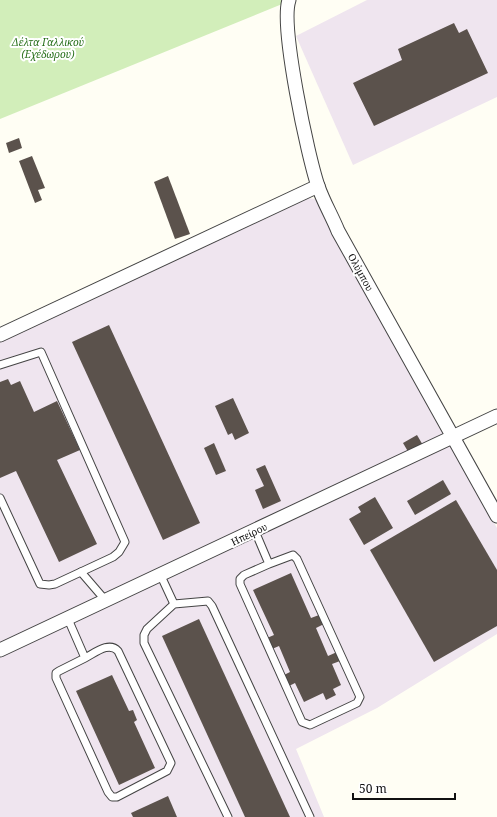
<svg xmlns="http://www.w3.org/2000/svg" width="497" height="817" font-family="'Noto Serif',serif">
<rect width="100%" height="100%" fill="#fffef4"/>
<g fill="#efe5ef">
<polygon points="367,0 497,0 497,97 353,165 296,36"/>
<polygon points="300,197 315,199 497,528 497,634 377,708 296,749 324,817 0,817 0,338"/>
</g>
<polygon fill="#d2eeba" points="0,0 292,0 0,119"/>
<g fill="#5b524c">
<polygon points="454,23 459,33 467,29 488,73 374,126 353,83 402,60 398,49"/>
<polygon points="19,138 22,148 9,153 6,143"/>
<polygon points="32,156 45,188 38,190 42,200 35,203 19,161"/>
<polygon points="168,176 190,234 175,239 154,182"/>
<polygon points="109,325 200,523 163,540 72,342"/>
<polygon points="8,379 11,385 20,381 34,412 57,401 80,450 57,460 97,544 59,562 16,471 0,478 0,382"/>
<polygon points="233,398 249,433 235,440 232,433 228,435 215,406"/>
<polygon points="417,435 424,447 410,455 403,443"/>
<polygon points="214,443 226,471 216,475 204,448"/>
<polygon points="265,465 281,501 263,509 255,490 264,486 256,469"/>
<polygon points="443,480 451,494 415,515 407,501"/>
<polygon points="375,497 393,528 364,545 349,519 361,512 358,507"/>
<polygon points="456,500 497,570 497,626 434,662 370,550"/>
<polygon points="291,573 311,618 319,615 324,624 316,628 328,656 337,652 340,661 332,664 341,685 333,689 336,695 326,700 323,693 304,702 295,683 289,686 284,675 290,672 279,646 272,649 267,638 274,635 253,590"/>
<polygon points="199,619 290,817 245,817 162,636"/>
<polygon points="112,675 129,711 133,710 137,720 134,722 155,768 119,785 76,691"/>
<polygon points="168,796 177,817 133,817 131,813"/>
</g>
<g fill="none" stroke-linecap="round" stroke-linejoin="round">
<defs>
<g id="lane">
<polyline points="0,365 41,352 125,542 119,552 113,557 55,584 49,585 40,584 0,498"/>
<polyline points="255,531 269,564 244,575 240,579 240,584 302,722 310,725 357,703 360,697 297,559 293,555 269,564"/>
<polyline points="81,572 106,601"/>
<polyline points="161,576 174,604"/>
<path d="M68 619 85 658 59 671 56 673V678L108 792 112 797H117L167 771 171 763 118 651C109 641 95 653 85 658"/>
<polyline points="228,817 144,643 144,635 147,629 174,604 208,601 212,606 310,817"/>
</g>
<g id="street">
<path d="M289 0C280 26 308 157 318 186 323 201 332 216 338 231L497 516"/>
<polyline points="0,335 318,186"/>
<polyline points="0,650 497,416"/>
</g>
</defs>
<use href="#lane" stroke="#444" stroke-width="9"/>
<use href="#street" stroke="#444" stroke-width="15"/>
<use href="#lane" stroke="#fff" stroke-width="7"/>
<use href="#street" stroke="#fff" stroke-width="13"/>
</g>
<g text-anchor="middle" stroke-width="4" stroke-linejoin="round" paint-order="stroke">
<g font-size="10" font-style="italic" fill="#276f1a" stroke="#fff">
<text x="48" y="46">Δέλτα Γαλλικού<tspan x="48" dy="12">(Εχέδωρου)</tspan></text>
</g>
<g font-size="10" fill="#111" stroke="#fff">
<text transform="translate(361 272) rotate(61)" y="4">Ολύμπου</text>
<text transform="translate(249 534) rotate(-26)" y="4">Ηπείρου</text>
</g>
</g>
<path d="M353 793v6h102v-6" fill="none" stroke="#111111" stroke-width="2"/>
<text x="359" y="793" font-size="12" fill="#111111" stroke="#ffffff" stroke-width="3" paint-order="stroke">50 m</text>
</svg>
